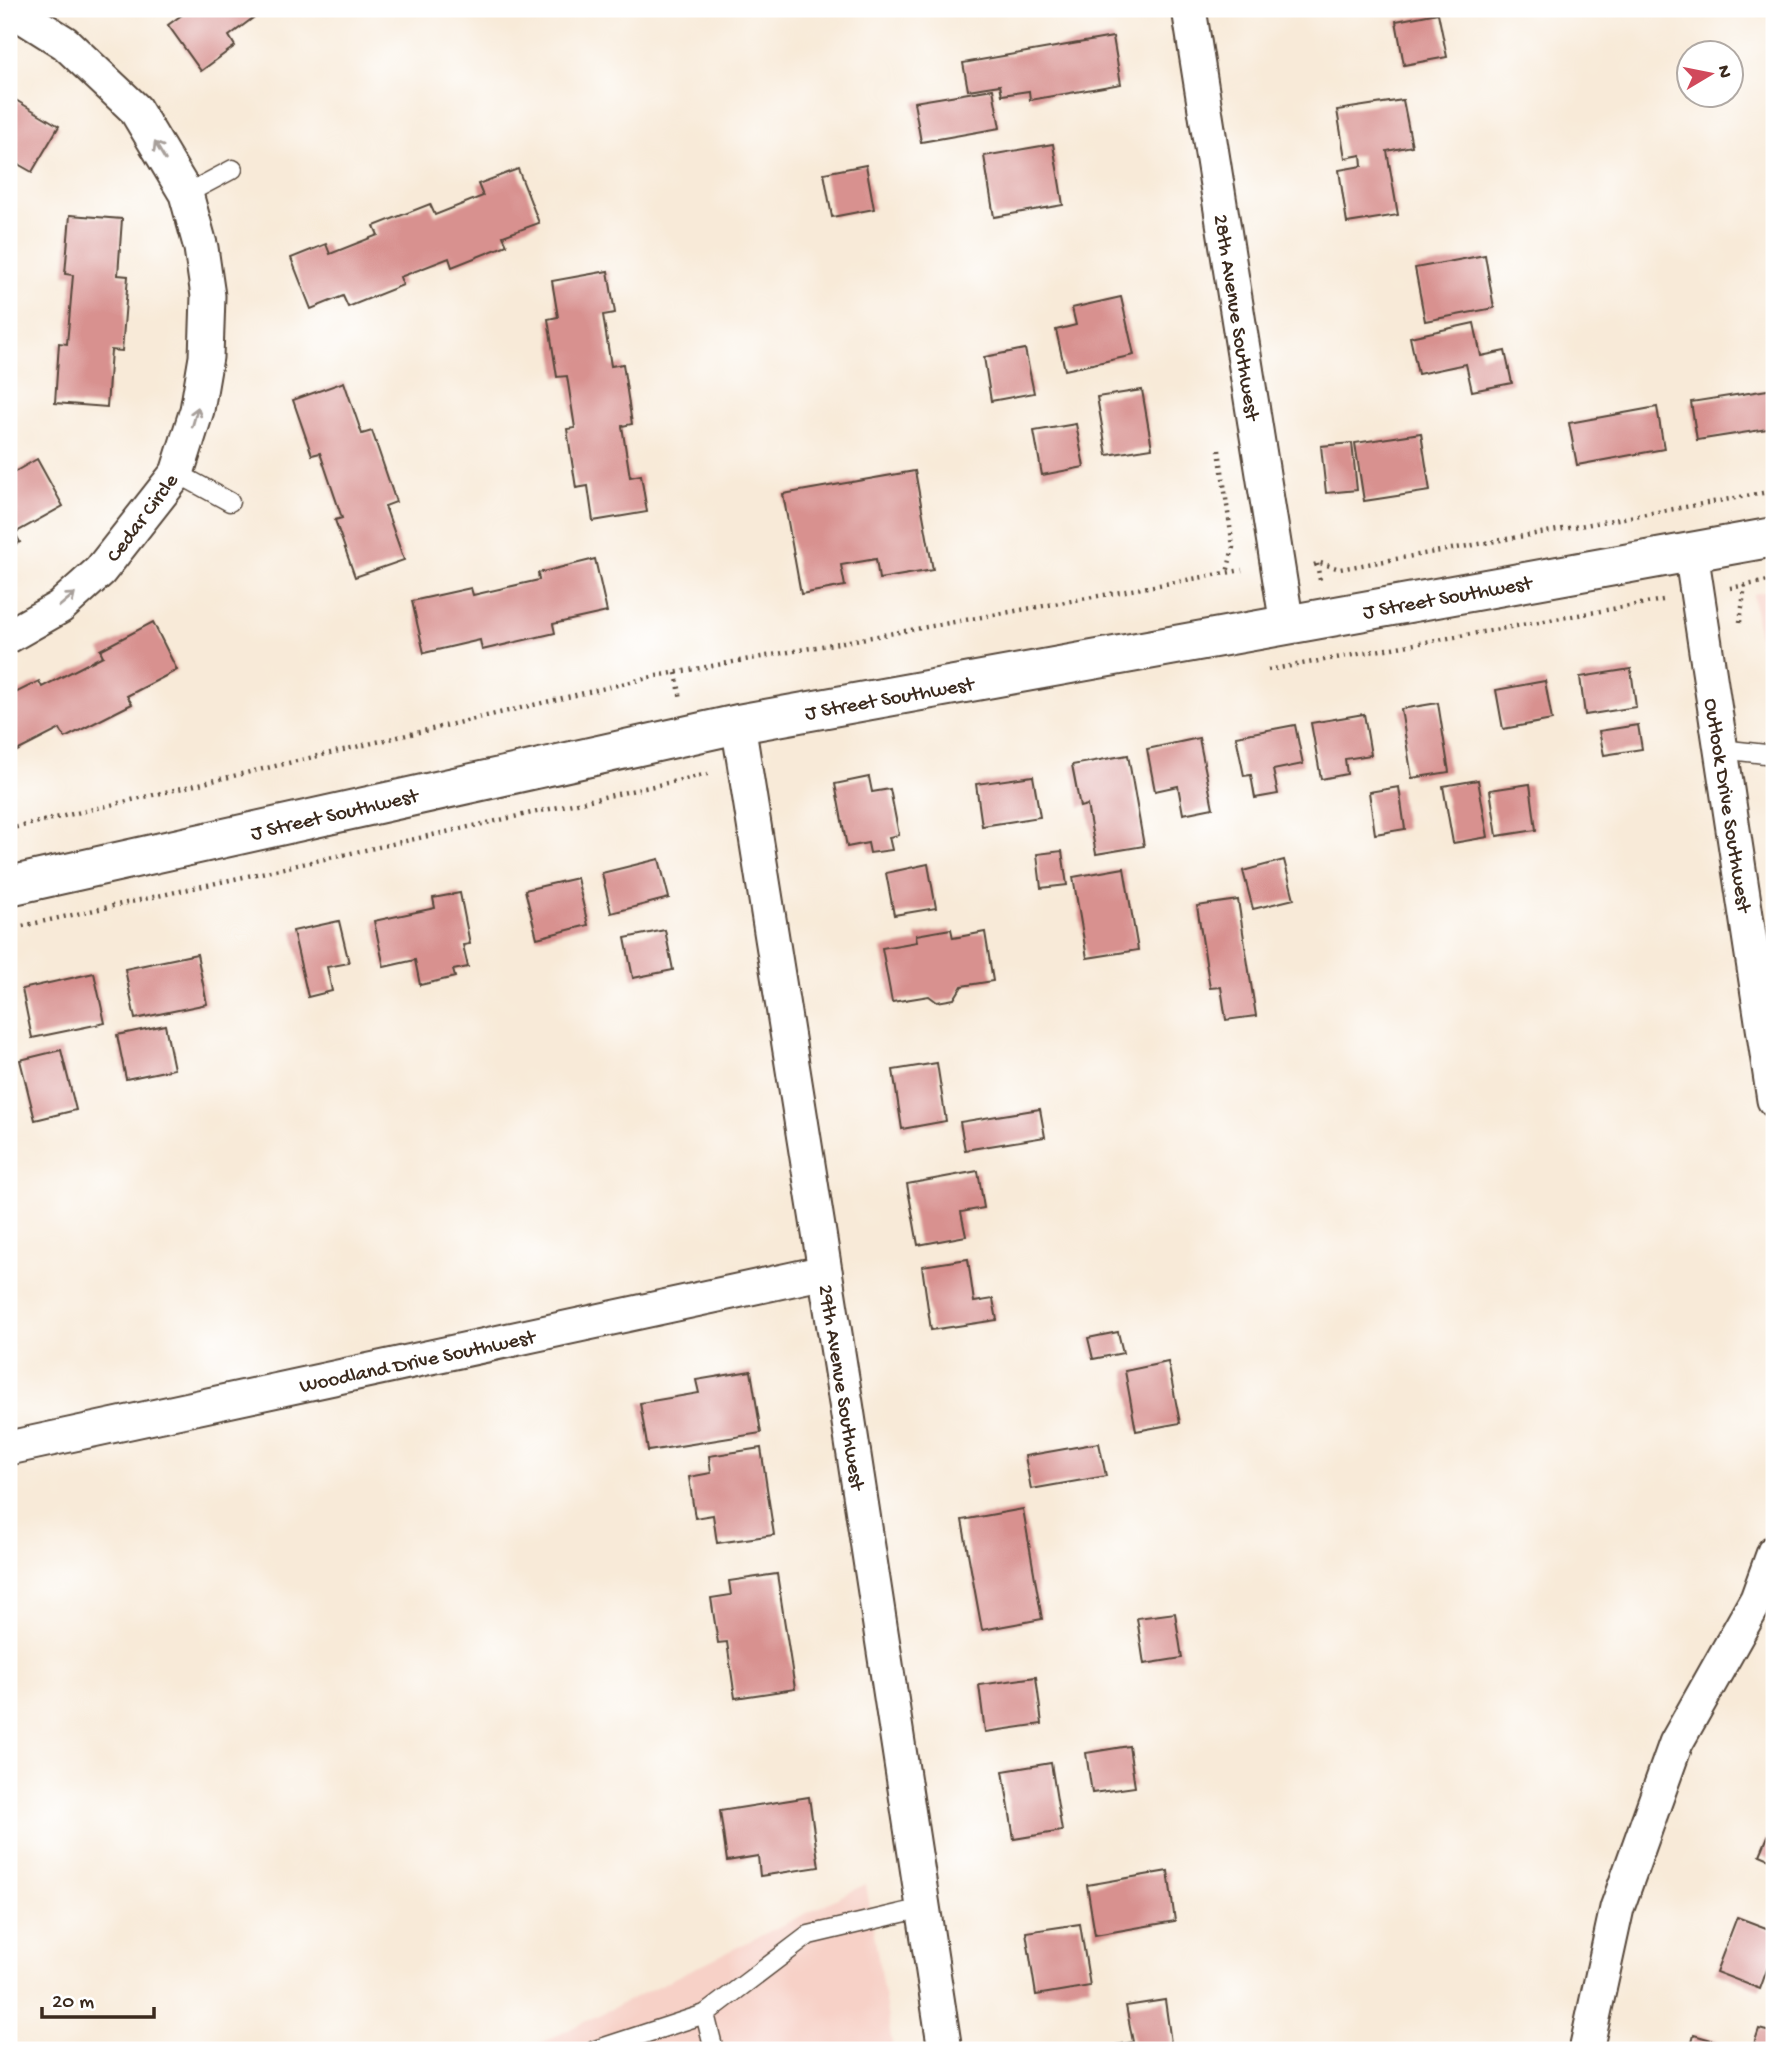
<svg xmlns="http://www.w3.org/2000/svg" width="1783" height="2059" font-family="'Gochi Hand',sans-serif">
<rect width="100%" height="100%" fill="#fff"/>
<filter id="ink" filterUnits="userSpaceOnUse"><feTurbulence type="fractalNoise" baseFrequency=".0143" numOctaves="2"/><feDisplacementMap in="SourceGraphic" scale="14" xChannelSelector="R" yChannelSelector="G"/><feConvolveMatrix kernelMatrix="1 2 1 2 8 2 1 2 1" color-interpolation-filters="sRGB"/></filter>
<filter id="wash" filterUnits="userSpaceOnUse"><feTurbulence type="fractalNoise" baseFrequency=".00686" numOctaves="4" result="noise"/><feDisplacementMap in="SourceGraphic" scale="28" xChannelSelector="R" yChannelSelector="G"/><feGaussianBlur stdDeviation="1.57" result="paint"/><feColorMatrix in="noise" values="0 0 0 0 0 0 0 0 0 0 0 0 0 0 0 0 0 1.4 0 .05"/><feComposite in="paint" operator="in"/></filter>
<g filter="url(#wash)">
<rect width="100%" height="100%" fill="#f8ead8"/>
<g fill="#f7d1c7">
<polygon points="1774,590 1774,750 1753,594"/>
<polygon points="866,1884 893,2050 527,2050"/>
</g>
<g id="blocks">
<g fill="#d8918f">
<polygon points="190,9 265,9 229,36 235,46 201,71 168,25"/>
<polygon points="1438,13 1447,57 1404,65 1396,21"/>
<polygon points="1113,37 1121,84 1030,100 1029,91 1002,95 1000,85 968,90 963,63"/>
<polygon points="993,89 1000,128 921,142 914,102"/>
<polygon points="9,96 59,126 32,172 9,159"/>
<polygon points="1403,100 1412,146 1387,151 1398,215 1347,223 1339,170 1362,166 1361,155 1345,158 1337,110"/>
<polygon points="1053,144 1063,205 994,217 984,156"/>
<polygon points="866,165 874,209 832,217 824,173"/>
<polygon points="518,169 539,223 503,236 507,245 452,267 449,258 400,277 403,285 348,307 343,296 311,309 291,258 326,244 330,254 378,235 374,226 430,204 435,215 483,196 478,184"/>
<polygon points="70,215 122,219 118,275 128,276 122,351 111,350 107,407 55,403 59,343 67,344 73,275 65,274"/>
<polygon points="1485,255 1494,308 1425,321 1415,268"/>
<polygon points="608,271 615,313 603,315 611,366 623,364 632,424 622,426 630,477 641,475 647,512 593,521 588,486 576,488 567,429 575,428 567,376 557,377 548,319 558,317 552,281"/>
<polygon points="1121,297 1134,355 1065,370 1056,330 1076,325 1072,308"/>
<polygon points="1474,323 1481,356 1505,351 1512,383 1472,391 1466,364 1418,374 1410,337"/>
<polygon points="1025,349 1034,393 991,401 984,357"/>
<polygon points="344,382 362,434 372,431 396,502 385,506 404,560 355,577 335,520 342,518 320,453 312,455 293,400"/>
<polygon points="1774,389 1774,428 1697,440 1691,402"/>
<polygon points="1142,390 1152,448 1107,455 1097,397"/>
<polygon points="1657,407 1664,449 1577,465 1569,423"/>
<polygon points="1076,424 1084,467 1042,475 1034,431"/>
<polygon points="1421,433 1430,491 1364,501 1355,443"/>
<polygon points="1352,443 1357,490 1326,493 1321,446"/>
<polygon points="37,459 63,506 15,533 20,542 9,548 9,475"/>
<polygon points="915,471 933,570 879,579 876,559 841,565 845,586 801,594 783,494"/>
<polygon points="595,559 607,612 553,624 555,633 482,650 480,640 424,653 412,601 471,588 473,595 539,580 538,573"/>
<polygon points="153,622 177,670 127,696 132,704 65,738 60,729 9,755 9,696 39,681 42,687 103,656 100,650"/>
<polygon points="1631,669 1636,707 1585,715 1580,677"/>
<polygon points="1545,681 1552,720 1503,729 1496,690"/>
<polygon points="1438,703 1449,772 1412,778 1401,709"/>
<polygon points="1364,714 1371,755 1345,759 1347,774 1321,779 1311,723"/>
<polygon points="1295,725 1303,764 1273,770 1278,794 1255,798 1251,775 1244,776 1236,736"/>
<polygon points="1638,725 1642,749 1604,755 1599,731"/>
<polygon points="1199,738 1213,808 1183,814 1178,786 1155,791 1147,749"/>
<polygon points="1128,755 1144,846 1096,854 1087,805 1080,807 1072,765"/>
<polygon points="1033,776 1040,817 982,826 976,784"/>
<polygon points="869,777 872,792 890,789 899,835 889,837 892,850 870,853 868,843 847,847 835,784"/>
<polygon points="1478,780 1488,837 1453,843 1443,786"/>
<polygon points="1530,784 1536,830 1497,836 1490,790"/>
<polygon points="1399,787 1405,829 1375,834 1369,792"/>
<polygon points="1062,851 1067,885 1041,888 1037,854"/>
<polygon points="659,859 669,898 611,913 602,873"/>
<polygon points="1284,860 1294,899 1253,909 1243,871"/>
<polygon points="928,864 936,908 894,915 886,873"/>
<polygon points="1124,868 1138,950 1087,958 1073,877"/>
<polygon points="577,878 588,925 537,938 525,890"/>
<polygon points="460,893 470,944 463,945 468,967 453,970 455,977 420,985 415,960 384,967 374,921 435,908 433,898"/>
<polygon points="1238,900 1256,1016 1226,1020 1221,987 1210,988 1197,906"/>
<polygon points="339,921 349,963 327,967 332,991 308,997 293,931"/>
<polygon points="951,929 953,938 985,932 993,981 962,986 954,999 937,1002 929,996 892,1002 882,948 917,942 916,935"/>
<polygon points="665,930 673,970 633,978 625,938"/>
<polygon points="197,954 207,1004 135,1019 125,969"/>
<polygon points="94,973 105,1023 32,1038 22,989"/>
<polygon points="165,1025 174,1069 126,1079 117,1035"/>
<polygon points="61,1050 76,1110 35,1120 20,1060"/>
<polygon points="937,1063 946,1121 902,1129 893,1070"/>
<polygon points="1040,1109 1045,1137 965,1150 960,1122"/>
<polygon points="978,1171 984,1208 961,1212 966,1236 918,1245 907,1184"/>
<polygon points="968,1259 974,1302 993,1299 997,1320 931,1330 922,1266"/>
<polygon points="1118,1332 1123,1353 1093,1359 1088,1338"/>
<polygon points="1168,1362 1180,1423 1136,1431 1125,1371"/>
<polygon points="751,1371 761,1433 648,1451 640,1403 699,1393 696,1380"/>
<polygon points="1099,1443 1106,1476 1031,1489 1025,1456"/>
<polygon points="761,1448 774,1535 717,1543 713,1515 695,1518 689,1477 711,1473 709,1456"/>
<polygon points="1023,1509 1042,1619 982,1630 962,1520"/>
<polygon points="777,1574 795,1689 735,1698 727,1642 718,1643 711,1598 731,1595 729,1581"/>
<polygon points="1175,1613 1182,1658 1144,1664 1137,1618"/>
<polygon points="1036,1677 1042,1724 985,1732 979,1685"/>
<polygon points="1129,1746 1135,1787 1092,1793 1086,1753"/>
<polygon points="1051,1763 1062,1831 1014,1839 1003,1771"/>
<polygon points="809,1797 819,1867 760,1876 758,1856 727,1861 720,1811"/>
<polygon points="1774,1822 1774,1861 1760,1855"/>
<polygon points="1168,1871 1175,1921 1095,1935 1087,1885"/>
<polygon points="1737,1917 1774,1931 1774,1950 1760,1989 1716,1972"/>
<polygon points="1080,1924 1090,1986 1036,1995 1026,1932"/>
<polygon points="1165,2000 1172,2050 1091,2050 1091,2049 1133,2042 1126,2006"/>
<polygon points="1759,2029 1774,2033 1774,2050 1752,2050"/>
<polygon points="1694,2035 1739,2048 1739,2050 1690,2050"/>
</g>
</g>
</g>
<g filter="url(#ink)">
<use href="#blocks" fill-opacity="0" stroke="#57473a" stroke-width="2"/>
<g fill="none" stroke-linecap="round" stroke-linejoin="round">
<defs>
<g id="service">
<polyline points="186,194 233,169"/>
<polyline points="177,473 230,502"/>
<polyline points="1721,749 1774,755"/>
<polyline points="705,2014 714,2050"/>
<polyline points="595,2050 705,2014 809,1935 923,1908"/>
</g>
<g id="minor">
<polyline points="1189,9 1287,625"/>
<polyline points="1691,552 1774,1100"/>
<polyline points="9,636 60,607 100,571 177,473 197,410 206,357 208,296 201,248 186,194 135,109 65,43 11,9"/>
<polyline points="738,724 846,1403 945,2050"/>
<polyline points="9,1448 825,1272"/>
<polyline points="1586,2050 1617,1908 1676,1743 1757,1599 1774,1552"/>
</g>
<polyline id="tertiary" points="9,886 738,724 1774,537"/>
</defs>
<use href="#service" stroke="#57473a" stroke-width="21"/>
<use href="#minor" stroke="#57473a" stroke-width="37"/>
<use href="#tertiary" stroke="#57473a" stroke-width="42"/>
<g stroke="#57473a" stroke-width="4.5" stroke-dasharray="2 5" stroke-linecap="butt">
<polyline points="1219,450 1233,547 1227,573"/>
<polyline points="1317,564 1320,580"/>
<polyline points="1314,565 1320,563 1340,569 1774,491"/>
<polyline points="1730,588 1774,580"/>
<polyline points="1740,622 1745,585"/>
<polyline points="1268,670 1663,600"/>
<polyline points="676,673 681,699"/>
<polyline points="9,829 656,676 1242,570"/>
<polyline points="9,929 712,773"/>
</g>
<use href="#service" stroke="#fff" stroke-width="18"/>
<use href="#minor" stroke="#fff" stroke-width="33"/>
<use href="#tertiary" stroke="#fff" stroke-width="38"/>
</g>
<defs><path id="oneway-shaft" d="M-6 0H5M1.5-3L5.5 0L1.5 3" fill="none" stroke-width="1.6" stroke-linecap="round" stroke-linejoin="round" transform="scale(1.75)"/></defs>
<g stroke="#a79f9a">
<use href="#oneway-shaft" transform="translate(160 151) rotate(-121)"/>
<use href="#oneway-shaft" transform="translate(195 417) rotate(-74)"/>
<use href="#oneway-shaft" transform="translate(67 600) rotate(-40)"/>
</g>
</g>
<g text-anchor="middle" stroke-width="5" stroke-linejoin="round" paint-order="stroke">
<g font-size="21" fill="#3b2a1e" stroke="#fff">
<text transform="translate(1238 317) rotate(81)" y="7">28th Avenue Southwest</text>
<text transform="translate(141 517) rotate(-53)" y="7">Cedar Circle</text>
<text transform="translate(1447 596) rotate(-10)" y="7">J Street Southwest</text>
<text transform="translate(889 697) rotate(-10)" y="7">J Street Southwest</text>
<text transform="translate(1729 805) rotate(81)" y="7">Outlook Drive Southwest</text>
<text transform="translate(334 813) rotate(-13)" y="7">J Street Southwest</text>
<text transform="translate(417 1360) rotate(-12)" y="7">Woodland Drive Southwest</text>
<text transform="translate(843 1387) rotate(81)" y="7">29th Avenue Southwest</text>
</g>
</g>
<rect width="1783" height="2059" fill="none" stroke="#fff" stroke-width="35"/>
<g transform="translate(1710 74) rotate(80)"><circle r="33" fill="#ffffff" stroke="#b1aaa5" stroke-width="2"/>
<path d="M0-5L12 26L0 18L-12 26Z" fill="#d1495b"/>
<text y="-10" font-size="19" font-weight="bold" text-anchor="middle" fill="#3b2a1e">N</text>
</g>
<path d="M42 2007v10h112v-10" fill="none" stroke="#3b2a1e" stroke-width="3.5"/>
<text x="52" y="2007" font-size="21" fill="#3b2a1e" stroke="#ffffff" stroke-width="5" paint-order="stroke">20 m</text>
</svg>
